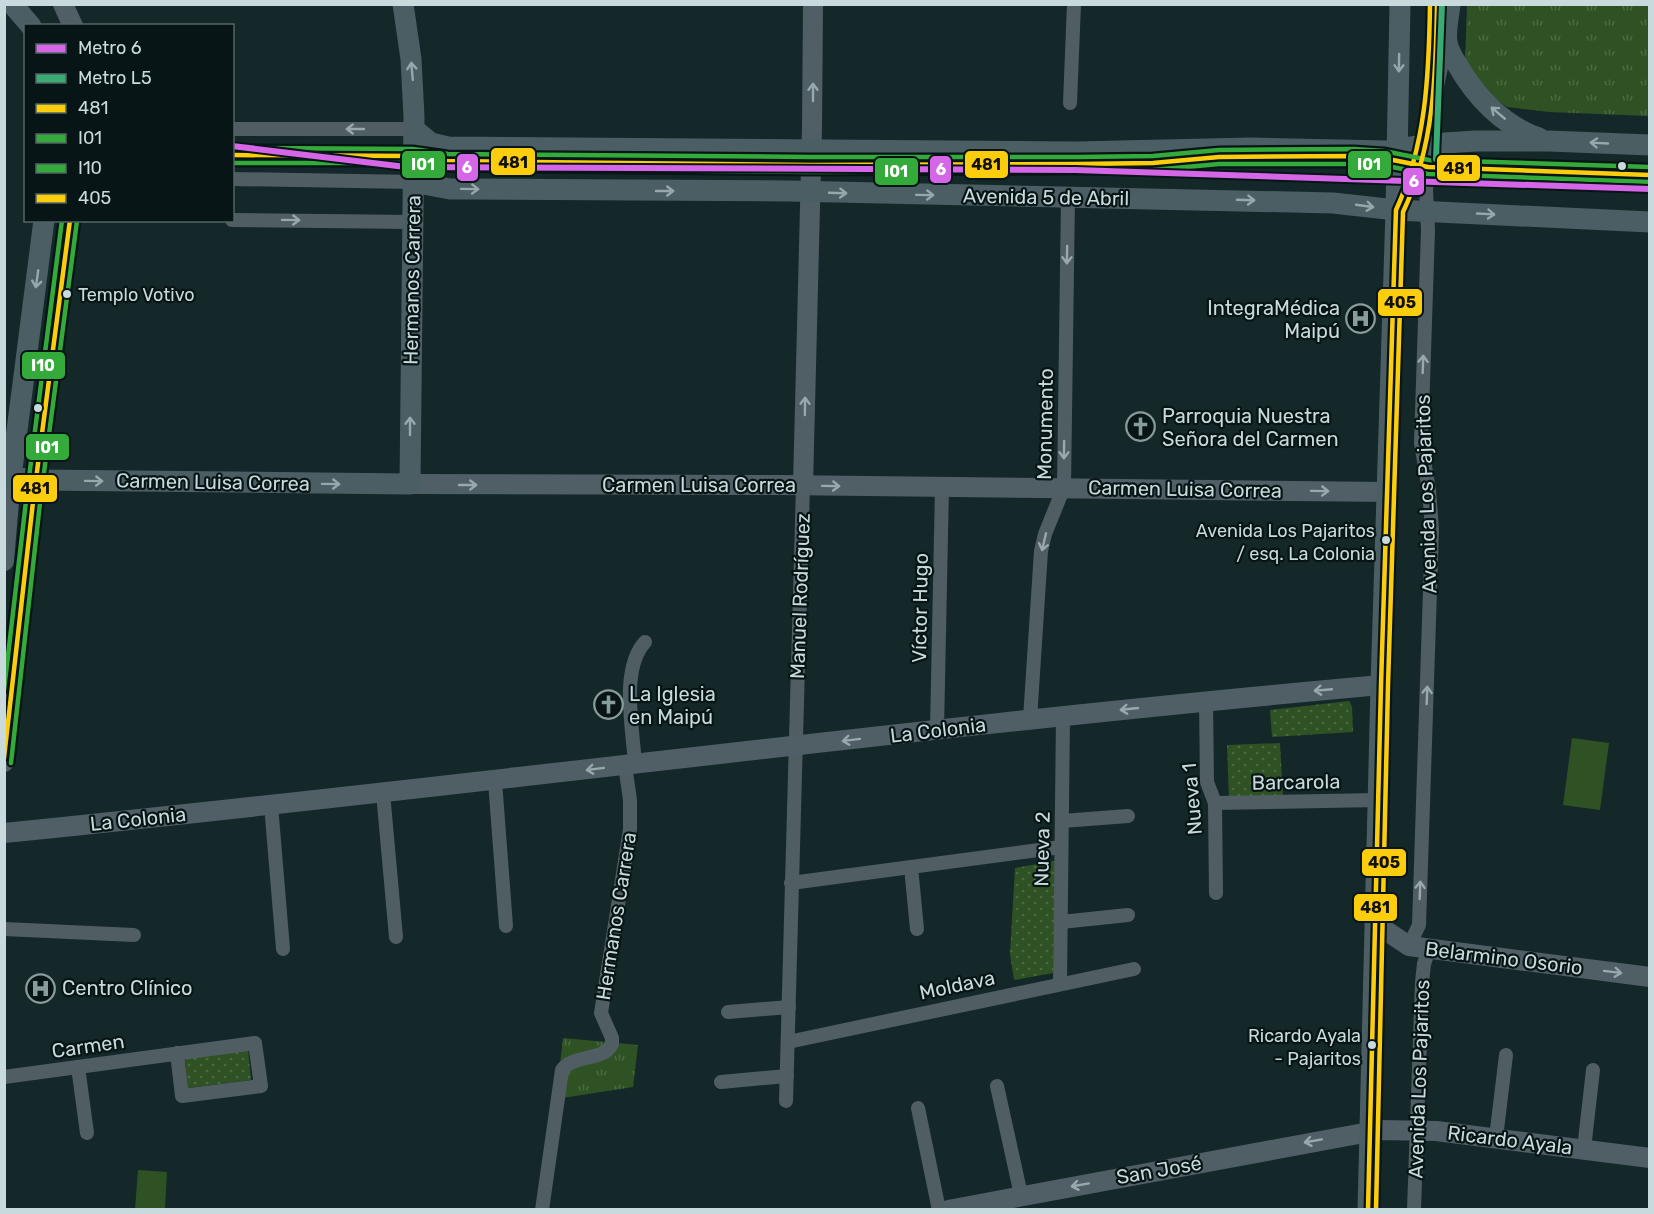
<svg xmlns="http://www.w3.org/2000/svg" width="1654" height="1214" font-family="Rubik,sans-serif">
<defs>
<pattern id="grass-dots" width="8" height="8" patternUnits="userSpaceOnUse" patternTransform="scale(1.5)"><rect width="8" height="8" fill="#2e5223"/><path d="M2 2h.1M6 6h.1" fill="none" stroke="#4b6a42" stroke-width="1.8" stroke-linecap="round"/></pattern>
<pattern id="park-tufts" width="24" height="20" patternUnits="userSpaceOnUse" patternTransform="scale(1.5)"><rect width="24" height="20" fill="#2e5223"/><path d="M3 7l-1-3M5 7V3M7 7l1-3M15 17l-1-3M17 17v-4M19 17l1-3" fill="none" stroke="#4b6a42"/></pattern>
</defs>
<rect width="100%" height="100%" fill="#14282a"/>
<g fill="url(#grass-dots)">
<polygon points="1349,701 1352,707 1353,732 1272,737 1270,710"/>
<polygon points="1280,743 1283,797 1229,800 1227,745"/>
<polygon points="1055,861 1053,973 1014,980 1010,954 1015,868"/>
<polygon points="248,1050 251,1080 188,1088 185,1059"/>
</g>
<g fill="url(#park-tufts)">
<polygon points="1467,5 1649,5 1649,116 1549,112 1507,107 1493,97 1465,65"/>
<polygon points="563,1038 638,1045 633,1087 556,1099"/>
</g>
<g fill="#2e5223">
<polygon points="1572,738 1609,743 1600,810 1563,805"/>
<polygon points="138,1170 167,1172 165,1209 135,1209"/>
</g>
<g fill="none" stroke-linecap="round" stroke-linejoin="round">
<g stroke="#505e63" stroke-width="14">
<polyline points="1070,103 1074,4"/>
<polyline points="232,129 414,129"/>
<polyline points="232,155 413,156"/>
<polyline points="232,179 413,182"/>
<polyline points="232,220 412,222"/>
<polyline points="1206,700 1207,782 1215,803 1216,893"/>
<polyline points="1030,719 1041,551 1045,534 1064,487 1068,197"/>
<polyline points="937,730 942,487"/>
<path d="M635 764C633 730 620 669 645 642"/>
<polyline points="495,781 506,926"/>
<polyline points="383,793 396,937"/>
<polyline points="1215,803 1378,800"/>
<polyline points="271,805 283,949"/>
<polyline points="1062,821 1128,816"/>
<polyline points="911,867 917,929"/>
<polyline points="791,883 1061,847"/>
<polyline points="1061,922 1128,915"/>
<polyline points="4,929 134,935"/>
<polyline points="1409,946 1419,925 1432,529 1429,490 1421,443 1428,230 1426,190 1432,122 1437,86 1446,44"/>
<polyline points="1060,983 1063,716"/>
<polyline points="728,1012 789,1007"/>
<polyline points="788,1042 1134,969"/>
<polyline points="78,1067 87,1133"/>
<polyline points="4,1077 255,1043 261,1086 182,1096 177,1053"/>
<polyline points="721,1082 787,1076"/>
<polyline points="997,1086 1021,1195"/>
<polyline points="786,1101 803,485"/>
<polyline points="918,1108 939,1210"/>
<polyline points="1496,1138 1506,1055"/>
<polyline points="1584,1149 1593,1070"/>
<path d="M542 1210 562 1070C573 1054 603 1062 612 1044V1038L601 1013 630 829V800L625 765"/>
<polyline points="1414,1210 1422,982 1424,964 1429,949"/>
</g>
<g stroke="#505f66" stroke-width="20">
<polyline points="63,4 73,26"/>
<polyline points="410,484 781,485 1388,492"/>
<polyline points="803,485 812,128 813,4"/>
<polyline points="4,561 11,477"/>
<polyline points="4,762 33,502 70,220"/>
<path d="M4 833C464 787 921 726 1381 685"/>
<polyline points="1376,910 1385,930 1409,946 1650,977"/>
<polyline points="948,1210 1380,1130 1436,1131 1650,1158"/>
</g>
<g stroke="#4b5e64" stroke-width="21">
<polyline points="12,4 31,26"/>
<path d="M1450 4C1449 16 1445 31 1447 42 1448 49 1453 58 1457 64 1475 96 1503 126 1539 138"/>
<polyline points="414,129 431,143 448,147 1076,152 1251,148 1385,151 1429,144 1476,141 1549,141 1650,145"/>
<polyline points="413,182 450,189 467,189 789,191 1333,203 1396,210 1650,222"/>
<polyline points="44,220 11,477 36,480 410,484 414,117 411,59 403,4"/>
<polyline points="1368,1210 1381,685 1396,210 1400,4"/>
</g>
<defs>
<g id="bus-1">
<polyline points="232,155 413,156 447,161 811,165 1078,164 1153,163 1219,157 1354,156 1383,158 1428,167 1650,175"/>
<polyline points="4,758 33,502 70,220"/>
<path d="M1368 1210 1381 685 1396 210C1426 145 1429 75 1430 4"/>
</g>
<g id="bus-2">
<polyline points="232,163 412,163 447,168 811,172 1078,171 1153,170 1219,164 1354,164 1382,165 1428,174 1650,182"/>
<polyline points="11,763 40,503 77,221"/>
</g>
<g id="bus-3">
<polyline points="232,148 413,149 448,154 811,157 1078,157 1153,156 1219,150 1354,149 1384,151 1429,160 1650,167"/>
<polyline points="4,690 26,501 62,220"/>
</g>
<path id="bus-4" d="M1376 1210 1388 685 1403 212C1434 147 1436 75 1437 4"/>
</defs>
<use href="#bus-1" stroke="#071516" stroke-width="9"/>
<use href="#bus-2" stroke="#071516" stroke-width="9"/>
<use href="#bus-3" stroke="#071516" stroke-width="9"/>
<use href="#bus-4" stroke="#071516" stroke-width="9"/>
<use href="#bus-1" stroke="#fccd0d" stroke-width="4.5"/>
<use href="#bus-2" stroke="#33aa39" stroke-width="4.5"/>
<use href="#bus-3" stroke="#33aa39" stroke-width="4.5"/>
<use href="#bus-4" stroke="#fccd0d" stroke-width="4.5"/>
<defs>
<polyline id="metro-1" points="232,146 406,167 1076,170 1650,189"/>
<polyline id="metro-2" points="1436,159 1442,4"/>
</defs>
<use href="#metro-1" stroke="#071516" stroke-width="10"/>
<use href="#metro-2" stroke="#071516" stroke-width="10"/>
<use href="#metro-1" stroke="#d666e8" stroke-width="6"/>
<use href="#metro-2" stroke="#3aab72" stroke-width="6"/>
</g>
<defs><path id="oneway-shaft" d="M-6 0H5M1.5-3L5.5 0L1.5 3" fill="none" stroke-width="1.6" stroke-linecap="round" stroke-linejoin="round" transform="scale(1.5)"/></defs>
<g stroke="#96a8ab">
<use href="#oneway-shaft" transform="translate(1399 63) rotate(91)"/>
<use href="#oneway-shaft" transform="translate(412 71) rotate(-95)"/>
<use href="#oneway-shaft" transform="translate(1498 113) rotate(-140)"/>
<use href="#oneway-shaft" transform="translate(1599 143) rotate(-177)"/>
<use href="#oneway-shaft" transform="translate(470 189) rotate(1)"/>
<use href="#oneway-shaft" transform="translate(665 191)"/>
<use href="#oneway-shaft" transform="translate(838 193) rotate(2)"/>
<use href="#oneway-shaft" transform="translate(925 195) rotate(1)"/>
<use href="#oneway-shaft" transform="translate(1246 200) rotate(2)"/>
<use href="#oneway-shaft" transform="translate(1365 206) rotate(8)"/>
<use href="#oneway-shaft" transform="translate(1486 214) rotate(3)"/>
<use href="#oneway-shaft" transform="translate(37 279) rotate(98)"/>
<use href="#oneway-shaft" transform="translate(410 426) rotate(-90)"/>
<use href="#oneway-shaft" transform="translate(94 481) rotate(1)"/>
<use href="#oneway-shaft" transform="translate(331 484) rotate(1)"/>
</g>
<g stroke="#98a9ac">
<use href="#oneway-shaft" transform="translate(813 92) rotate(-90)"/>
<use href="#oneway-shaft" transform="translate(805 406) rotate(-89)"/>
<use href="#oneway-shaft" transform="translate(468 485)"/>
<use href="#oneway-shaft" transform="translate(831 486) rotate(1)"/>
<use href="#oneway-shaft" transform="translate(1320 491) rotate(1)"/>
<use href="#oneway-shaft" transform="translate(1323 690) rotate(175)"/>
<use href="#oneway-shaft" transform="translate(1129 709) rotate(174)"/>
<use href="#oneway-shaft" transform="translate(851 740) rotate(173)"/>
<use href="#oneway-shaft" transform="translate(595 769) rotate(173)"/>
<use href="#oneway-shaft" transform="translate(1613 972) rotate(7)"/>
<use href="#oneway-shaft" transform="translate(1313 1141) rotate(170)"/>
<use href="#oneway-shaft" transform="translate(1080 1185) rotate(170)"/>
</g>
<g stroke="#98a8ab">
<use href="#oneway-shaft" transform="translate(355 129) rotate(-180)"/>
<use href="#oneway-shaft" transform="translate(291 220) rotate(1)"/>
<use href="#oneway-shaft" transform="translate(1067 255) rotate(91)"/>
<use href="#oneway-shaft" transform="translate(1423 364) rotate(-88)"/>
<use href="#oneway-shaft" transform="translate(1064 450) rotate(91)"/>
<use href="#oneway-shaft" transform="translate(1044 542) rotate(103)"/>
<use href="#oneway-shaft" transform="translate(1427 695) rotate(-88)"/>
<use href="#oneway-shaft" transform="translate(1420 890) rotate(-88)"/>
</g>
<defs>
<symbol id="hospital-ring" viewBox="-11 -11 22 22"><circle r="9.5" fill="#071516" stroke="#899c9d" stroke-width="1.5"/><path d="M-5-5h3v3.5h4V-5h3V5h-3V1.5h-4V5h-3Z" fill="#899c9d"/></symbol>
<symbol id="church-ring" viewBox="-11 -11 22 22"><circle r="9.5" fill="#071516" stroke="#899c9d" stroke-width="1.5"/><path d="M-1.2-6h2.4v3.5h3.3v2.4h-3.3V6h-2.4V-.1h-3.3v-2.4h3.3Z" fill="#899c9d"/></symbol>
</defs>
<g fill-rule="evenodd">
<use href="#hospital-ring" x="1344" y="302" width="33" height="33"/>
<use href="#church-ring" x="1124" y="410" width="33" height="33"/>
<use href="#church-ring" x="592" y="688" width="33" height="33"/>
<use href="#hospital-ring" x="24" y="972" width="33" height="33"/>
</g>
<g fill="#c8dadb" stroke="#071516" stroke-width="2">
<circle cx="1622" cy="166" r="5"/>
<circle cx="67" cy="294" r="5"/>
<circle cx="38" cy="408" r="5"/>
<circle cx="1386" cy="540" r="5"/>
<circle cx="1372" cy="1045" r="5"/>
</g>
<g text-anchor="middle" stroke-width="4.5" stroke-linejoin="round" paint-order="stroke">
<g font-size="18" fill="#c8dadb" stroke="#071516" text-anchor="end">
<text x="78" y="301" text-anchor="start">Templo Votivo</text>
<text x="1375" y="537">Avenida Los Pajaritos<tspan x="1375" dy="23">/ esq. La Colonia</tspan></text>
<text x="1361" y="1042">Ricardo Ayala<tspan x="1361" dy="23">- Pajaritos</tspan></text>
</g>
<g font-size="20" fill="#c8dadb" stroke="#071516">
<text transform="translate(1046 197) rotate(1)" y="7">Avenida 5 de Abril</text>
<text transform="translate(412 280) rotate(-89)" y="7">Hermanos Carrera</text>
<text transform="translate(1045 424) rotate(-89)" y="7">Monumento</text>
<text transform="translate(213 482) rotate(1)" y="7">Carmen Luisa Correa</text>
<text x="699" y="492">Carmen Luisa Correa</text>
<text transform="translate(1185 489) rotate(1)" y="7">Carmen Luisa Correa</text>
<text transform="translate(1426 494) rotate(-92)" y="7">Avenida Los Pajaritos</text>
<text transform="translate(800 596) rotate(-88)" y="7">Manuel Rodríguez</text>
<text transform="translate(920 608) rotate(-89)" y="7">Víctor Hugo</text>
<text transform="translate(938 730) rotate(-7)" y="7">La Colonia</text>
<text transform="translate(1296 782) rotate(-1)" y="7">Barcarola</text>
<text transform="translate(1192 799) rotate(-95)" y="7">Nueva 1</text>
<text transform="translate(138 819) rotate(-6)" y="7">La Colonia</text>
<text transform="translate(1042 849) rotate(-89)" y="7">Nueva 2</text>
<text transform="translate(616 916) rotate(-81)" y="7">Hermanos Carrera</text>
<text transform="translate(1504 958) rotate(7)" y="7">Belarmino Osorio</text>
<text transform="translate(957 985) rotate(-12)" y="7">Moldava</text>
<text transform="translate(88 1046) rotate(-8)" y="7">Carmen</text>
<text transform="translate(1419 1079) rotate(-88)" y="7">Avenida Los Pajaritos</text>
<text transform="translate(1510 1140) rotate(7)" y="7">Ricardo Ayala</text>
<text transform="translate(1159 1170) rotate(-10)" y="7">San José</text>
</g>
<g font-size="20" fill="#c8dadb" stroke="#071516" text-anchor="start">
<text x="1340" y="315" text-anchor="end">IntegraMédica<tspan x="1340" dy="23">Maipú</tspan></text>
<text x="1162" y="423">Parroquia Nuestra<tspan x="1162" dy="23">Señora del Carmen</tspan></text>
<text x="629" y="701">La Iglesia<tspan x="629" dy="23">en Maipú</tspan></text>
<text x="62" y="995">Centro Clínico</text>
</g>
</g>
<g stroke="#071516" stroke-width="2">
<rect x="490" y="147" width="46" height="29" rx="6" fill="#fccd0d"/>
<rect x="964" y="150" width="45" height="29" rx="6" fill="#fccd0d"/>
<rect x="1347" y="150" width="45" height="29" rx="6" fill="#33aa39"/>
<rect x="401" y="150" width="45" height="29" rx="6" fill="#33aa39"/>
<rect x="456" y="153" width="23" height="29" rx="6" fill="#d666e8"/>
<rect x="1436" y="154" width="45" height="28" rx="6" fill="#fccd0d"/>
<rect x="929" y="155" width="23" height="29" rx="6" fill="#d666e8"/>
<rect x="874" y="157" width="45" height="29" rx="6" fill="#33aa39"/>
<rect x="1402" y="167" width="23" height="29" rx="6" fill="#d666e8"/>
<rect x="1377" y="288" width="46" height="29" rx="6" fill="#fccd0d"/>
<rect x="21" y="351" width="45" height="29" rx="6" fill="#33aa39"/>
<rect x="25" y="433" width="45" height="28" rx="6" fill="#33aa39"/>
<rect x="12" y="474" width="46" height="29" rx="6" fill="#fccd0d"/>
<rect x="1361" y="848" width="46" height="29" rx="6" fill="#fccd0d"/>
<rect x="1353" y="893" width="45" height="29" rx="6" fill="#fccd0d"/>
</g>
<g font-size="16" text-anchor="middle" font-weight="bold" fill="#fff">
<text x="1369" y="170">I01</text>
<text x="423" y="170">I01</text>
<text x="467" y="173">6</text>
<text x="941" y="175">6</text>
<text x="896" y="177">I01</text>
<text x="1414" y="187">6</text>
<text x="43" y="371">I10</text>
<text x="47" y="453">I01</text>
</g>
<g font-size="16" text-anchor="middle" font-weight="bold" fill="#111">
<text x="513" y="168">481</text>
<text x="986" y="170">481</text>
<text x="1458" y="174">481</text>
<text x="1400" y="308">405</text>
<text x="35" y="494">481</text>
<text x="1384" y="868">405</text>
<text x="1375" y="913">481</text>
</g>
<rect width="1654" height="1214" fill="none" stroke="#c8dadb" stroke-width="12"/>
<rect x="24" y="24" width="210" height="198" fill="#071516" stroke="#546465" stroke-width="1.5"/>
<rect x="36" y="44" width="30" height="9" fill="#d666e8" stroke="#546465" stroke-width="1.5"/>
<text x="78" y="54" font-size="18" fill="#c8dadb">Metro 6</text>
<rect x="36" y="74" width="30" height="9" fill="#3aab72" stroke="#546465" stroke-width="1.5"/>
<text x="78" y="84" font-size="18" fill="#c8dadb">Metro L5</text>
<rect x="36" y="104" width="30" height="9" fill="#fccd0d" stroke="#546465" stroke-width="1.5"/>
<text x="78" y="114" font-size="18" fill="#c8dadb">481</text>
<rect x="36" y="134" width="30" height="9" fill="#33aa39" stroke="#546465" stroke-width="1.5"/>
<text x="78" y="144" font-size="18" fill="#c8dadb">I01</text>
<rect x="36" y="164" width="30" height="9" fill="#33aa39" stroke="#546465" stroke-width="1.5"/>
<text x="78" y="174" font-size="18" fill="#c8dadb">I10</text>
<rect x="36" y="194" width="30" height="9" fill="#fccd0d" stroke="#546465" stroke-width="1.5"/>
<text x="78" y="204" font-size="18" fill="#c8dadb">405</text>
</svg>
